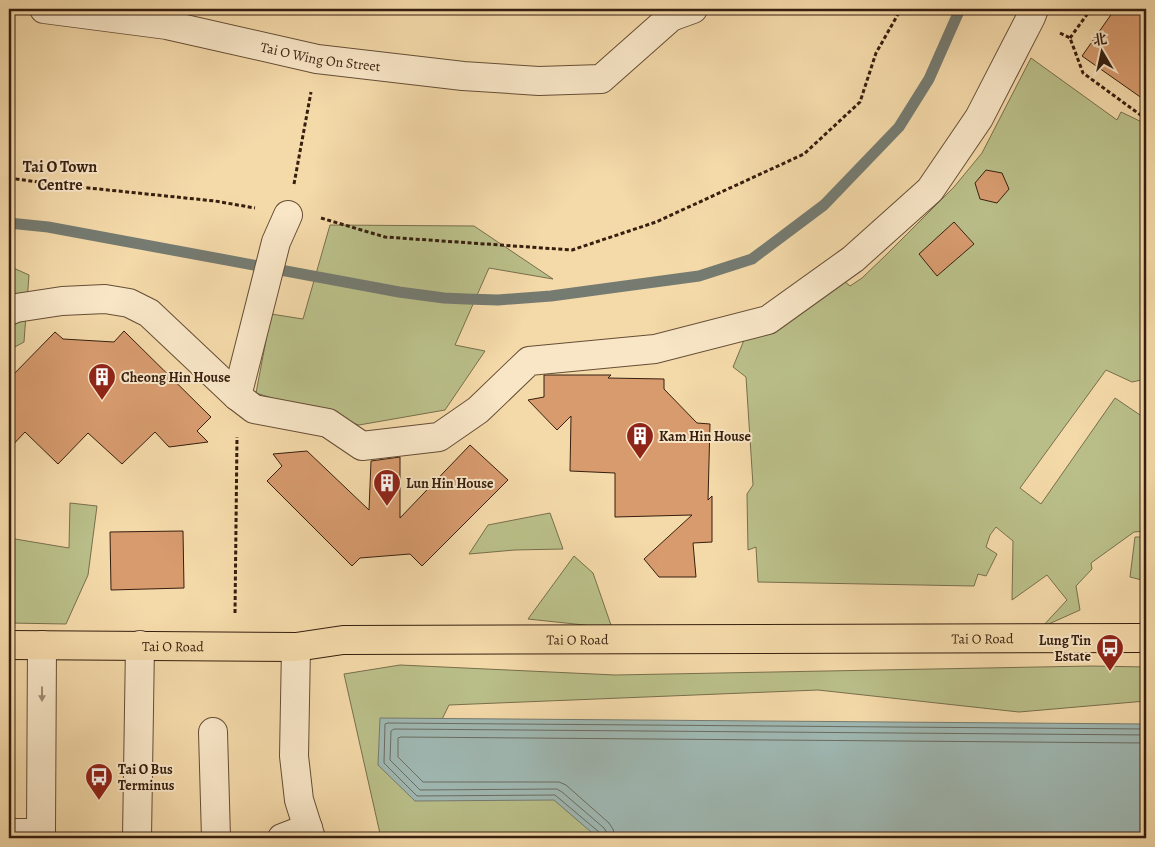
<svg xmlns="http://www.w3.org/2000/svg" width="1155" height="847" font-family="Alegreya,'Noto Serif SC',serif">
<rect width="100%" height="100%" fill="#f4d9a9"/>
<filter id="stains"><feTurbulence type="fractalNoise" baseFrequency=".004" numOctaves="4"/><feColorMatrix values="0 0 0 0 .2 0 0 0 0 .09 0 0 0 0 .02 0 0 0 .5 -.17"/></filter>
<radialGradient id="worn" r=".72"><stop offset=".6" stop-color="#630" stop-opacity="0"/><stop offset="1" stop-color="#630" stop-opacity=".3"/></radialGradient>
<g fill="#babf89" stroke="#786f4c">
<polygon points="1031,58 1117,120 1121,112 1146,124 1146,379 1132,382 1106,370 1020,488 1041,504 1115,398 1146,419 1146,531 1134,532 1091,563 1092,569 1076,586 1080,610 1042,627 1067,600 1047,575 1012,600 1013,541 996,527 990,535 986,547 997,554 986,576 978,574 974,586 758,582 756,547 748,550 747,494 753,485 746,377 733,367 747,333 843,280 850,286 862,278 886,255 954,187 982,153"/>
<polygon points="330,225 474,226 553,279 489,268 455,345 485,351 445,410 359,425 256,393 271,314 303,319"/>
<polygon points="9,266 29,275 24,342 9,350"/>
<polygon points="70,503 97,506 88,575 66,624 9,623 9,538 69,548"/>
<polygon points="550,513 563,549 515,550 469,554 488,525"/>
<polygon points="1135,537 1146,537 1146,581 1130,577"/>
<polygon points="574,556 593,573 612,628 528,619"/>
<polygon points="400,665 615,675 1092,666 1146,667 1146,701 1019,712 818,690 449,705 427,750 722,838 381,838 344,674"/>
</g>
<polygon fill="#9fb8b3" stroke="#757b71" points="380,718 1146,724 1146,838 598,838 554,800 415,801 378,765"/>
<g fill="none" stroke-linecap="round" stroke-linejoin="round">
<g stroke="#6b6c61" stroke-width="1">
<polyline points="601,838 599,832 555,795 417,796 384,763 385,724 388,723 1146,729"/>
<polyline points="607,838 607,833 604,828 562,792 557,789 420,790 390,760 391,731 394,729 1146,735"/>
<polyline points="615,838 613,829 609,823 566,785 559,782 423,782 398,757 398,738 401,737 1146,743"/>
</g>
<polyline stroke="#757b71" stroke-width="11" points="9,223 48,227 399,292 444,298 466,299 498,300 551,296 699,276 752,259 824,205 899,127 929,79 960,9"/>
</g>
<g fill="#d79b6e" stroke="#371f0f">
<polygon points="1115,9 1146,9 1146,101 1082,56"/>
<polygon points="986,170 1002,173 1009,189 997,203 980,199 975,183"/>
<polygon points="954,222 974,244 937,276 919,254"/>
<polygon points="124,331 211,417 197,431 208,442 169,447 155,432 122,464 88,433 58,464 25,432 9,449 9,379 55,332 63,339 114,342"/>
<polygon points="544,375 611,375 608,378 664,379 664,389 697,423 710,424 708,500 712,496 712,542 693,543 696,577 659,577 644,559 692,515 615,517 615,473 570,471 571,416 557,430 528,400 544,397"/>
<polygon points="470,445 508,480 422,566 410,554 360,558 352,566 267,481 282,466 273,454 307,451 369,510 371,461 400,457 400,518"/>
<polygon points="183,531 184,588 111,590 110,532"/>
</g>
<g fill="none" stroke-linecap="round" stroke-linejoin="round">
<defs>
<g id="minor">
<path id="s1" d="M44 9 167 25 317 59 463 76 539 81 601 79 671 17 693 9"/>
<polyline points="9,311 16,308 62,301 105,299 129,303 149,313 237,396 254,409 328,423 362,446 439,437 478,410 529,361 655,349 768,320 853,259 930,190 979,118 1031,17 1034,9"/>
<polyline points="237,396 276,242 288,215"/>
<polyline points="296,647 294,756 299,800 311,838"/>
<polyline points="213,732 216,838"/>
<polyline points="9,833 41,833 42,645"/>
<polyline points="137,838 140,645"/>
<polyline points="282,838 308,828"/>
</g>
<g id="major">
<path id="s2" d="M9 645 296 647 343 640 1146 638"/>
</g>
</defs>
<use href="#minor" stroke="#664e36" stroke-width="30"/>
<use href="#major" stroke="#371f0f" stroke-width="30"/>
<g stroke="#371f0f" stroke-width="3" stroke-dasharray="4 2.5" stroke-linecap="butt">
<polyline points="1060,33 1070,38 1083,73 1146,119"/>
<polyline points="1070,38 1091,9"/>
<polyline points="9,178 60,185 215,201 255,208"/>
<polyline points="294,184 311,92"/>
<polyline points="321,218 385,237 572,250 656,222 804,154 860,102 876,53 901,9"/>
<polyline points="235,613 237,437"/>
</g>
<use href="#minor" stroke="#f8e6c7" stroke-width="28"/>
<use href="#major" stroke="#f4d9a9" stroke-width="28"/>
</g>
<defs><path id="oneway-solid" d="M-6-.8H1V-3.2L6.5 0L1 3.2V.8H-6Z" transform="scale(1.25)"/></defs>
<use fill="#a18c74" href="#oneway-solid" transform="translate(42 694) rotate(90)"/>
<defs>
<symbol id="building-pin" viewBox="-11 -11 22 30"><path d="M0 17L-7.5 6A9.5 9.5 0 1 1 7.5 6Z" fill="#8f2418" stroke="#f8e6c7"/><path d="M-4-6H4V6H1V3H-1V6H-4ZM-2.5-4.3h1.7v1.8h-1.7ZM.8-4.3h1.7v1.8H.8ZM-2.5-1h1.7V.8h-1.7ZM.8-1h1.7V.8H.8Z" fill="#fff"/></symbol>
<symbol id="bus-pin" viewBox="-11 -11 22 30"><path d="M0 17L-7.5 6A9.5 9.5 0 1 1 7.5 6Z" fill="#8f2418" stroke="#f8e6c7"/><path d="M-5-6H5V4H4V6H2V4H-2V6H-4V4H-5ZM-3.5-4V0h7V-4ZM-3.5 1.2v1.5H-2V1.2ZM2 1.2v1.5H3.5V1.2Z" fill="#fff"/></symbol>
</defs>
<g fill-rule="evenodd">
<use href="#building-pin" x="86" y="361" width="32" height="43"/>
<use href="#building-pin" x="624" y="420" width="32" height="43"/>
<use href="#building-pin" x="371" y="467" width="32" height="43"/>
<use href="#bus-pin" x="1094" y="632" width="32" height="43"/>
<use href="#bus-pin" x="83" y="761" width="32" height="43"/>
</g>
<g text-anchor="middle" stroke-width="4" stroke-linejoin="round" paint-order="stroke">
<g font-size="14" fill="#371f0f" stroke="#f8e6c7">
<text dy="5" stroke="none"><textPath href="#s1" startOffset="281">Tai O Wing On Street</textPath></text>
<text dy="5" stroke="none"><textPath href="#s2" startOffset="569">Tai O Road</textPath></text>
<text dy="5" stroke="none"><textPath href="#s2" startOffset="974">Tai O Road</textPath></text>
<text dy="5" stroke="none"><textPath href="#s2" startOffset="164">Tai O Road</textPath></text>
</g>
<g font-size="14" font-weight="bold" fill="#371f0f" stroke="#f8e6c7" text-anchor="start">
<text x="121" y="382">Cheong Hin House</text>
<text x="659" y="441">Kam Hin House</text>
<text x="406" y="488">Lun Hin House</text>
<text x="1091" y="645" text-anchor="end">Lung Tin<tspan x="1091" dy="16">Estate</tspan></text>
<text x="118" y="774">Tai O Bus<tspan x="118" dy="16">Terminus</tspan></text>
</g>
<g font-size="16" font-weight="bold" fill="#371f0f" stroke="#f8e6c7">
<text x="60" y="172">Tai O Town<tspan x="60" dy="18">Centre</tspan></text>
</g>
</g>
<rect width="1155" height="847" fill="none" stroke="#f4d9a9" stroke-width="30"/>
<rect x="10" y="10" width="1135" height="827" fill="none" stroke="#371f0f" stroke-width="2.5"/>
<rect x="15" y="15" width="1125" height="817" fill="none" stroke="#371f0f"/>
<g transform="translate(1102 52) rotate(351)" stroke="#f8e6c7" stroke-width="4" paint-order="stroke">
<path d="M0-4L9 19L0 12L-9 19Z" fill="#371f0f"/>
<text y="-8" font-size="14" font-weight="bold" text-anchor="middle" fill="#371f0f">北</text>
</g>
<rect width="100%" height="100%" filter="url(#stains)"/>
<rect width="100%" height="100%" fill="url(#worn)"/>
</svg>
